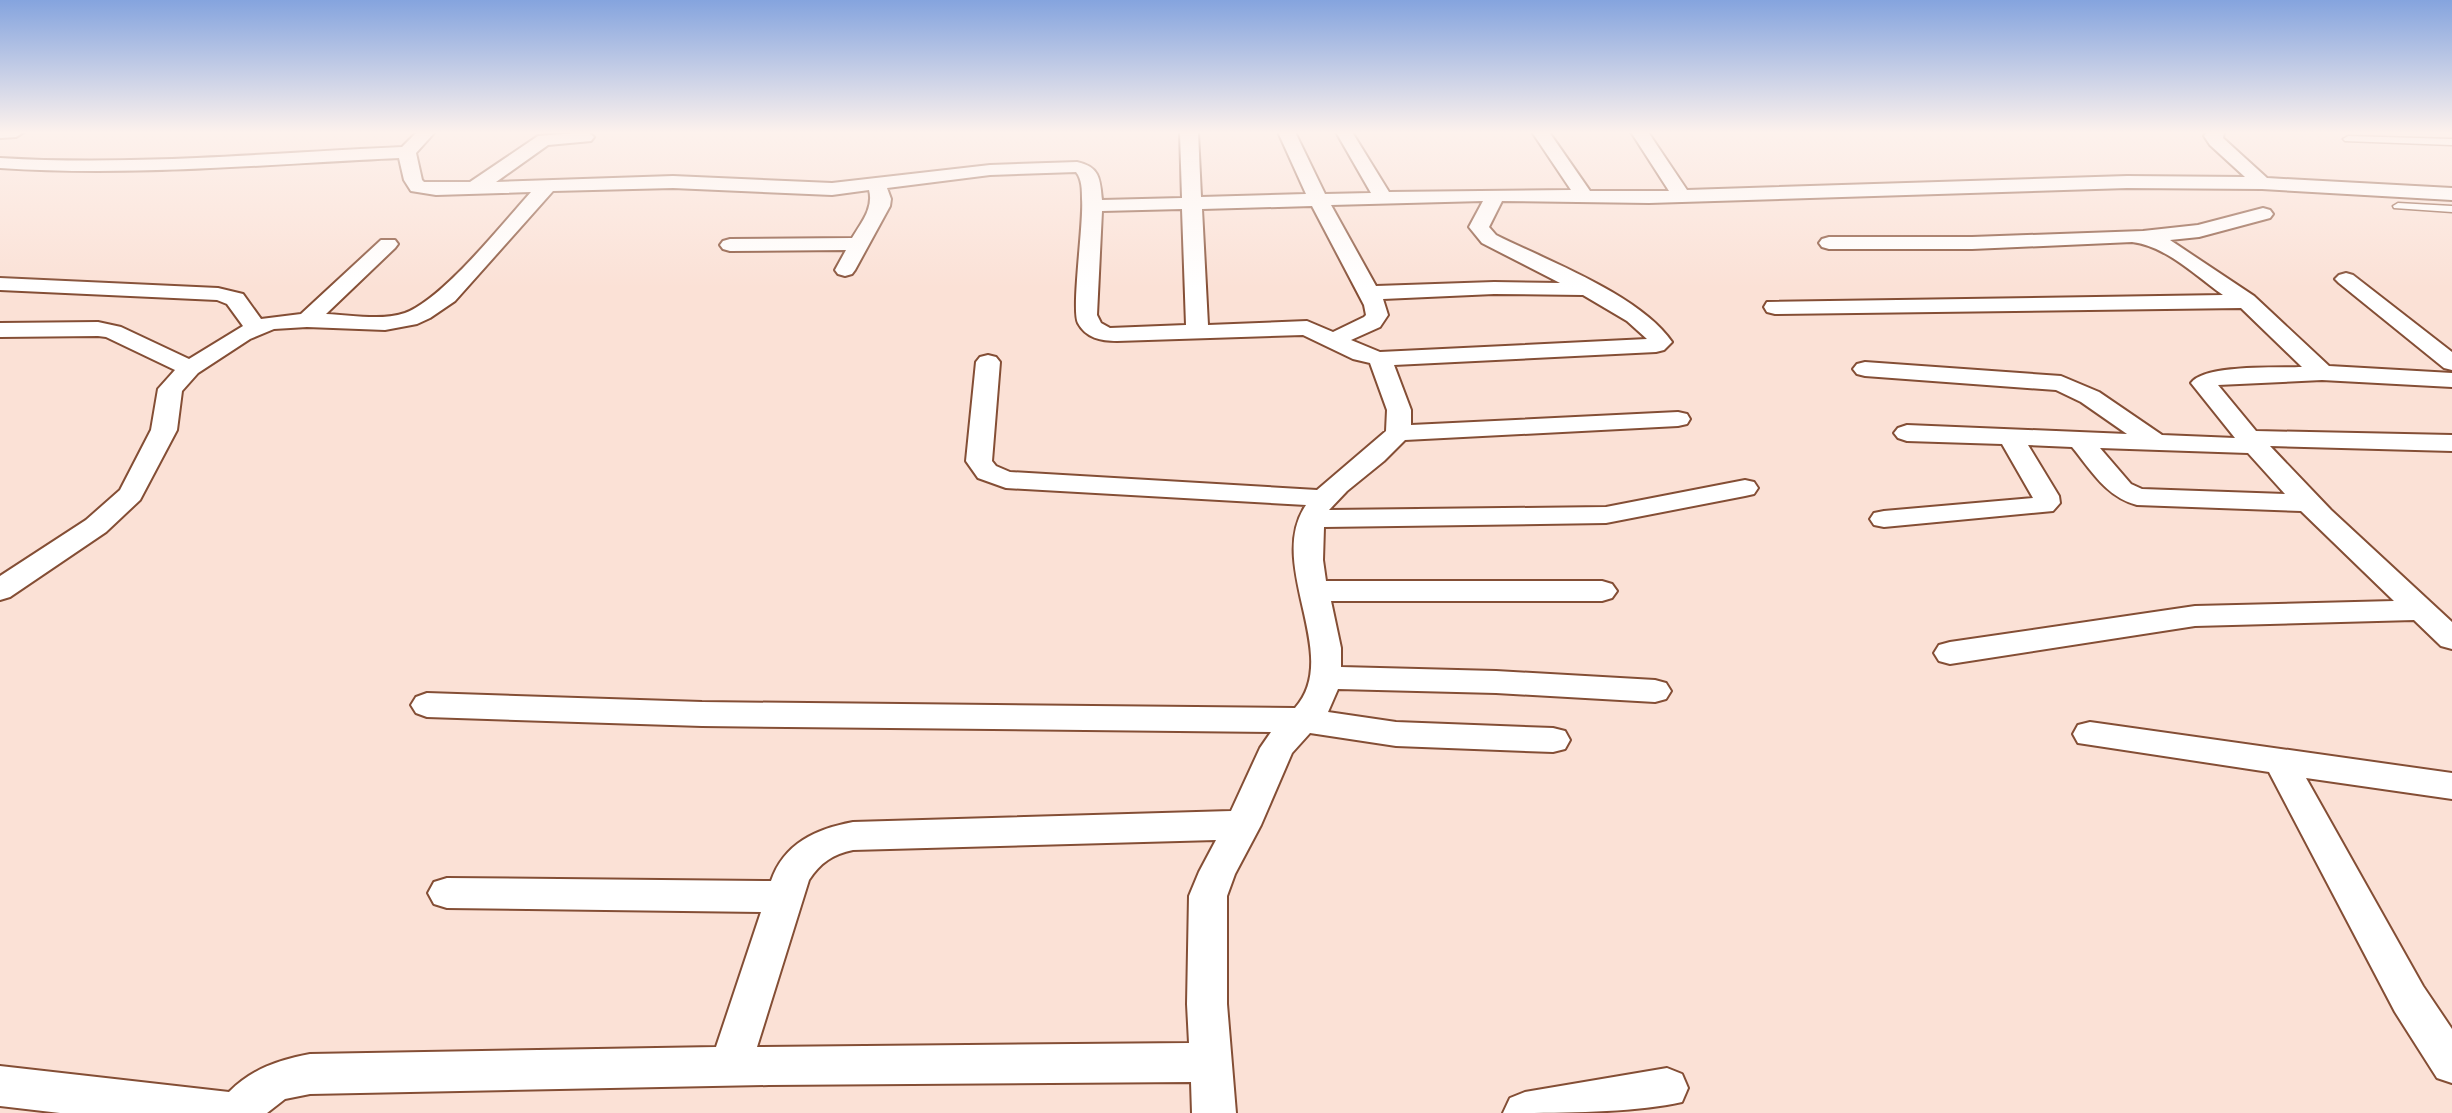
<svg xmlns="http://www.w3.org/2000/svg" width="2452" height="1113" font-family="'Exo 2',sans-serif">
<rect width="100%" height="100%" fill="#fbe1d6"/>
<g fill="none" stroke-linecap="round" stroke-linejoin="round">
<defs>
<g id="service">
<polygon points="2348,136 2452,139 2452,145 2345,141 2343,139"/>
<polygon points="2398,203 2452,206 2452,212 2394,208 2393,206"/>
</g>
<g id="minor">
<polygon points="0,132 24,132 16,137 0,138"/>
<path d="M417 132H435L416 153 422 180 424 182H470L538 136 588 132 594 137 591 141 548 145 496 182 673 176 832 183 990 165 1077 162C1100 167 1100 179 1102 200L1182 198 1180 132H1198L1201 197 1306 194 1278 132H1295L1325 194 1371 193 1336 132H1352L1389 192 1571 190 1532 132H1549L1590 191H1669L1631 132H1648L1687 190 2127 176 2245 177 2210 145 2204 136 2207 132H2224L2223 138 2267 178 2452 188V200L2262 189 2127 188 1649 203 1502 201 1489 227 1496 235C1548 261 1640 295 1672 342L1664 350 1656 352 1394 365 1411 410V425L1678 412 1687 414 1690 419 1687 424 1678 426 1405 440 1384 461 1347 491 1329 510 1606 507 1745 480 1754 482 1758 488 1754 494 1745 496 1606 523 1324 527 1323 560 1326 581H1602L1612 584 1617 591 1612 598 1602 601H1331L1341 648V667L1496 671 1655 680 1666 683 1671 691 1666 699 1655 702 1496 693 1338 689 1328 712 1396 722 1553 728 1565 731 1570 740 1565 749 1553 752 1396 746 1310 733 1292 753 1261 825 1235 874 1227 896V1004L1236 1113H1192L1191 1082 769 1085 310 1094 285 1099 267 1113H60L0 1106V1066L229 1092C252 1069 278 1060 310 1054L716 1047 761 912 447 908 434 904 428 893 434 882 447 878 771 881C784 843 816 829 853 822L1231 811 1260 748 1271 732 702 726 427 717 416 713 411 705 416 697 427 693 702 702 1295 708C1343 655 1265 565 1306 505L1006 488 978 478 966 461 976 362 980 357 988 355 996 357 1000 362 992 461 996 466 1010 472 1317 490 1386 431 1387 410 1370 363 1353 359 1303 335 1117 341C1101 341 1086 338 1078 323 1071 310 1084 222 1082 199 1082 190 1082 179 1076 172L990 175 887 188 891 199 890 206 855 270 852 274 845 276 838 274 835 270 846 250 730 251 723 249 720 245 723 241 730 239 852 238C861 223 874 208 869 190L832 195 673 188 553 191 455 301 430 318 417 324 385 330 307 327 274 329 250 339 198 373 182 391 177 430 140 500 106 532 10 597 0 600V576L86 520 120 490 151 430 158 389 175 370 106 337 98 336 0 337V323L98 322 121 327 189 359 243 326 227 304 217 300 0 290V278L218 288 243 294 261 319 301 314 381 240H395L398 244 395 248 326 314C351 315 381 321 405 313 443 299 502 224 531 192L436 195 411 191 404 180 399 158C267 164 132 177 0 168V158C133 166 269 153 402 147ZM1483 201 1469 227 1482 243 1560 283 1494 282 1376 286 1331 205ZM1312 206 1364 305 1366 315 1364 317 1333 332 1307 321 1208 325 1202 209ZM1182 209 1186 325 1110 328 1101 323 1097 315 1102 211ZM1494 294 1583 295 1627 321 1647 339 1380 352 1351 340 1380 327 1388 315 1383 299ZM1216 840 1199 872 1189 896 1187 1004 1189 1043 757 1047 809 880C820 863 833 854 853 850Z"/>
<path d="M2263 208 2270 210 2273 214 2270 218 2199 237 2170 240 2254 296 2329 366 2452 373V387L2322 380 2218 385 2256 431 2452 435V451L2270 446 2331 510 2452 622V649L2441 646 2414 620 2195 626 1950 664 1939 661 1934 653 1939 645 1950 642 2195 606 2394 601 2301 511 2137 505C2106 497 2091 470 2072 447L2028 445 2059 496 2060 503 2053 511 1884 527 1874 525 1870 519 1874 513 1884 511 2033 498 2002 444 1907 441 1898 438 1894 433 1898 428 1907 425 2127 434 2081 402 2056 390 1865 376 1857 374 1853 369 1857 364 1865 362 2061 376 2099 392 2162 435 2235 438 2191 383C2204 364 2279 368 2302 367L2241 308 1775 314 1767 312 1764 307 1767 302 2223 295C2196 276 2166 246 2132 242L1972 249H1829L1822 247 1819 243 1822 239 1829 237H1972L2143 231 2198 225ZM2100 448 2248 453 2285 494 2142 489 2131 484Z"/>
<polygon points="2346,273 2353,275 2452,352 2452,370 2444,368 2339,283 2335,279 2339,275"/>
<polygon points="2090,722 2452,773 2452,799 2306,778 2423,986 2452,1029 2452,1083 2437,1078 2395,1012 2269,772 2078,743 2073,734 2078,725"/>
<path d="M1667 1068 1682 1074 1688 1088 1682 1102C1634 1113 1556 1113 1503 1113L1510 1098 1525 1092Z"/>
</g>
</defs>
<use href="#service" stroke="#844e35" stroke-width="3"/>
<use href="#minor" stroke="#844e35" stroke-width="4"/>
<use href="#service" fill="#fff" fill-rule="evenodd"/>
<use href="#minor" fill="#fff" fill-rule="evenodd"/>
</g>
<linearGradient id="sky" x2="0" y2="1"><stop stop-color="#85a4de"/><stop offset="0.46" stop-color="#fdf2ed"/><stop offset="1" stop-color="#fdf2ed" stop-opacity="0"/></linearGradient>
<rect width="2452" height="288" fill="url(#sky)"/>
</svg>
